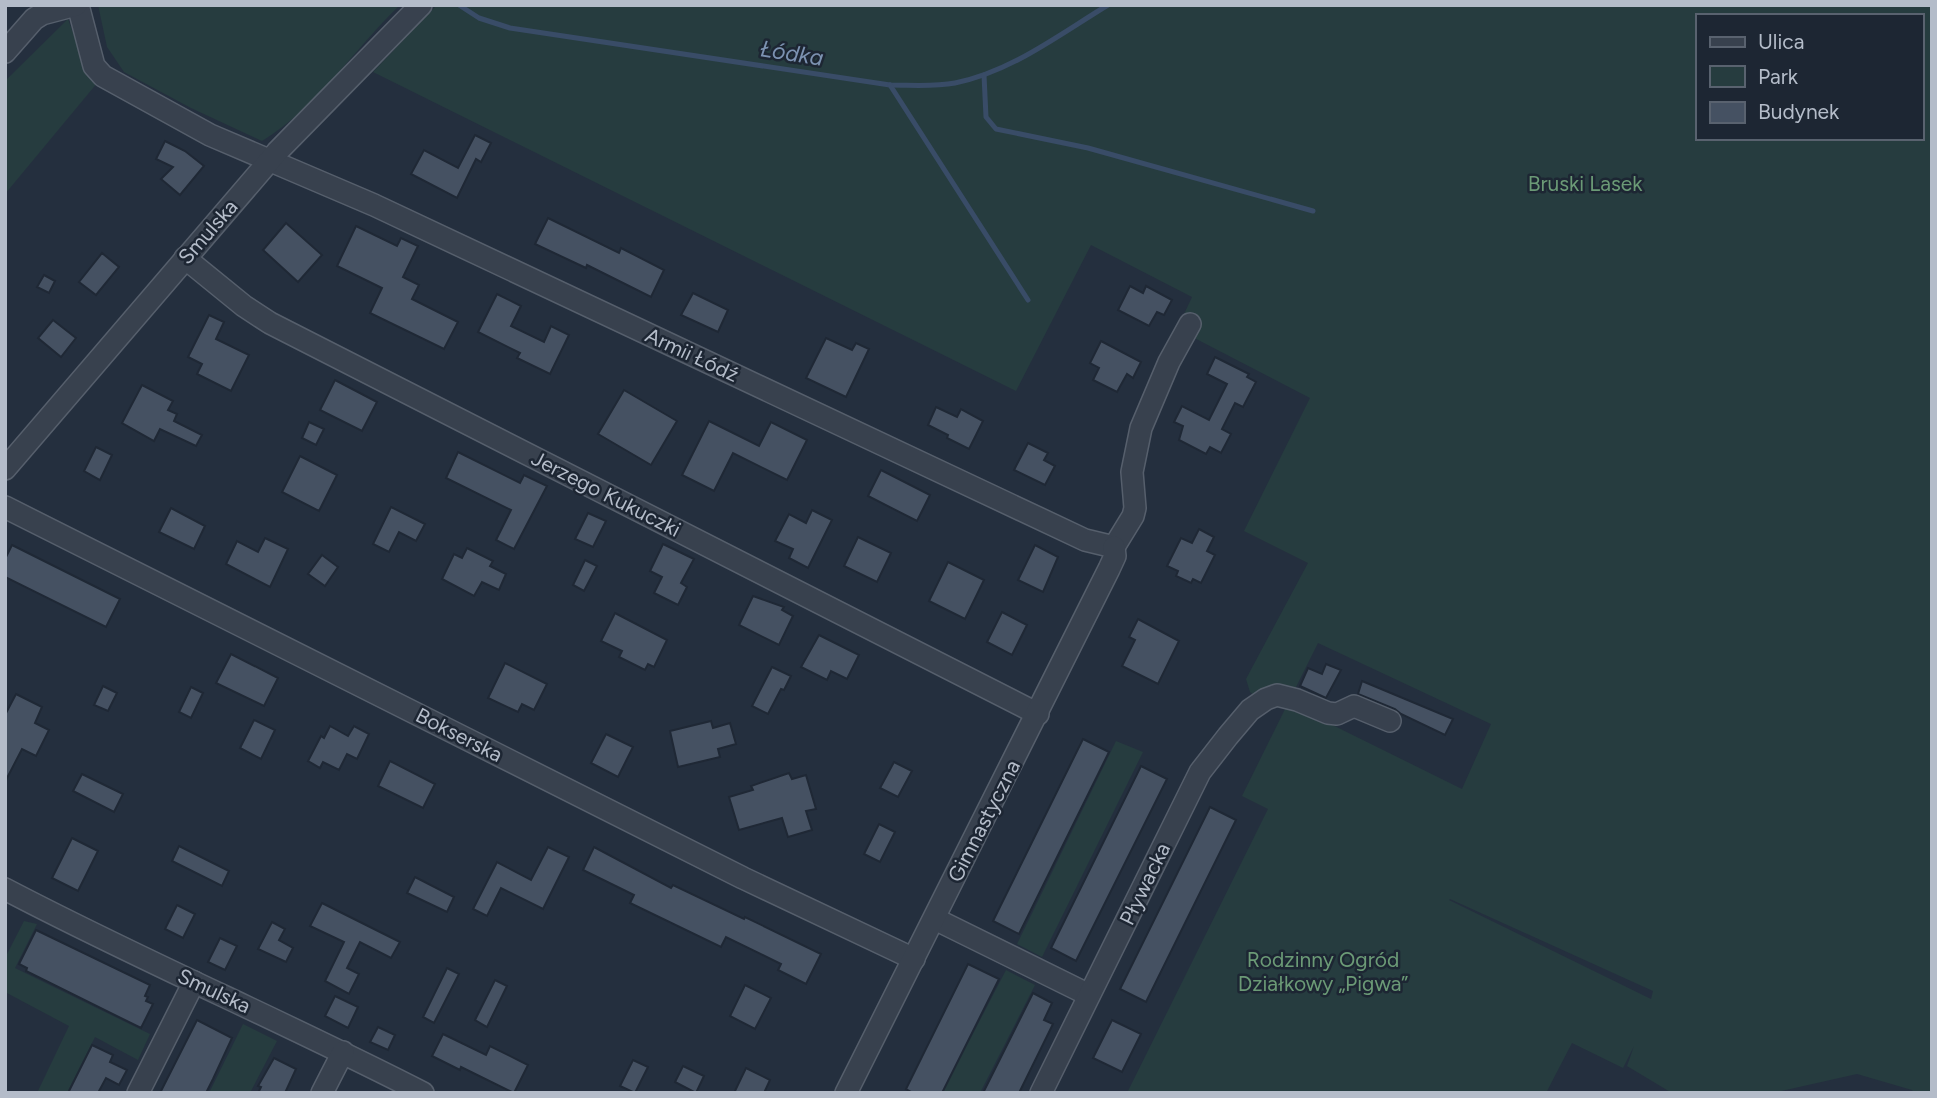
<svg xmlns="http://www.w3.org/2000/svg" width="1937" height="1098" font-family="Figtree,sans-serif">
<rect width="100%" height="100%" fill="#242f3e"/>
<g fill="#263c3f" fill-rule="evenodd">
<path d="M98 5H400C352 51 319 106 262 141L191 108 124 72 107 47Z"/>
<path d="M437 5H1932V1093H1915L1912 1090 1857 1074 1773 1093H1672L1627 1066 1634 1046 1623 1068 1572 1043 1546 1093H1127L1268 809 1242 796 1288 703 1462 789 1491 724 1318 643 1293 693 1257 698 1250 692 1246 679 1308 563 1244 531 1310 398 1177 329 1192 297 1091 245 1016 391 373 72ZM1697 16H1921V138H1697ZM1450 899 1653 991 1651 999 1449 900Z"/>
<polygon points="68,19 83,60 98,82 5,194 5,81"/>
<polygon points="1116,741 1143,752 1042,957 1017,944"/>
<polygon points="24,921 37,924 15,968 150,1034 138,1060 95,1037 67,1093 37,1093 69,1026 5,992 5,958"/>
<polygon points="1006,970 1035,985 980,1093 942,1093"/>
<polygon points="243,1024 277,1041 250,1093 209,1093"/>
</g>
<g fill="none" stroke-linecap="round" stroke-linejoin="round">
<g stroke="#394c67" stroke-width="5">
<path d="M459 5 479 18 510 28 890 85C912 85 933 87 955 83 1011 72 1060 34 1108 5"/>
<polyline points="984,75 986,117 996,129 1088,148 1313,211"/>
<polyline points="890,85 1028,300"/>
</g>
</g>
<g fill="#455162" stroke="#1f2835" stroke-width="2">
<polygon points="475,135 491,143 481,162 476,159 457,198 411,174 424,150 458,168"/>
<polygon points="165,141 185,151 204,166 180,195 161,179 173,167 156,159"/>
<polygon points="548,218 619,253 621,248 664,270 651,297 587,265 586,268 535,244"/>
<polygon points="286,223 322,255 298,282 263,250"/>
<polygon points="356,226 397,246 401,238 418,246 403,277 419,285 412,299 458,322 444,349 370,313 382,288 337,266"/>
<polygon points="102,253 119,267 96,295 79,282"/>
<polygon points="44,275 55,281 49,293 37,287"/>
<polygon points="1130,286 1143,293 1146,286 1172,300 1164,315 1157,312 1149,326 1118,310"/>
<polygon points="693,293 728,310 718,332 681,315"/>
<polygon points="497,294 521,306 511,326 544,342 551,326 569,335 550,374 517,358 520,353 478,332"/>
<polygon points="209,315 224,322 216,339 249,355 231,391 197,374 202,364 188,357"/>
<polygon points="53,320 76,338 61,357 38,338"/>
<polygon points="826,338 852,350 856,343 869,349 846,397 806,378"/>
<polygon points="1101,341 1141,362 1133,378 1127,374 1117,392 1093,380 1099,368 1090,363"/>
<polygon points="1215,357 1249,374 1247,377 1256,382 1243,407 1235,403 1222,429 1231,434 1221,453 1210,447 1206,454 1179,440 1183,426 1174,422 1182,406 1209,420 1227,384 1207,374"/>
<polygon points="335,380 377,402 362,431 320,410"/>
<polygon points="142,385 173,401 168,410 177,414 174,421 202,435 196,446 160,429 154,441 122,423"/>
<polygon points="624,390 677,421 651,465 598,434"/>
<polygon points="936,407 957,417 961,409 983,421 969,449 947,438 948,435 928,425"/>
<polygon points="709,421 759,446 771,422 807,440 787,480 733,453 714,491 682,475"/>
<polygon points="309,422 324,429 316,445 302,438"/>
<polygon points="1028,443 1048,453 1044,460 1055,466 1045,485 1014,470"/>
<polygon points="96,447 112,455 100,480 84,471"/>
<polygon points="458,452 520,483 524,475 547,486 514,549 496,540 511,510 446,478"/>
<polygon points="300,456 337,475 319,511 282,492"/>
<polygon points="881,470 930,495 917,521 868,496"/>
<polygon points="391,507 425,524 416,541 399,532 389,552 373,544"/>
<polygon points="171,508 205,526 194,549 159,532"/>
<polygon points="812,510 832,520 808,568 789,558 793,549 775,541 789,514 806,523"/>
<polygon points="588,513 606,521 593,547 575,539"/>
<polygon points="1199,529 1214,537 1207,551 1215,555 1201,583 1193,579 1191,583 1176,576 1178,571 1167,566 1181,538 1192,543"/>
<polygon points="858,537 891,553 877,582 844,566"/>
<polygon points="265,538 288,549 270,587 226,564 237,541 258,552"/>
<polygon points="663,544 694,559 681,583 687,587 678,605 654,593 662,577 650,571"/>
<polygon points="12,545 120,599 106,627 5,577 5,559"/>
<polygon points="1035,545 1058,557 1043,592 1018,580"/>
<polygon points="467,548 493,561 490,566 506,574 499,590 482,582 474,596 442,579 454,554 462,558"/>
<polygon points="322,555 338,567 325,586 308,574"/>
<polygon points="585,560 597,566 584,591 573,585"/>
<polygon points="948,562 984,580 965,619 929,601"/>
<polygon points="753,596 784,607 782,610 793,616 779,645 739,625"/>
<polygon points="1002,612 1027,625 1012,655 987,642"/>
<polygon points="615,613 667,640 654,667 648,664 645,670 619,657 622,651 601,641"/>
<polygon points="1138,619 1179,641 1158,684 1122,666 1135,640 1129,637"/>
<polygon points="819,635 859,655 847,679 831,671 827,680 801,667"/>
<polygon points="231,654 278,678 264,706 216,683"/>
<polygon points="505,663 547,684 534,710 522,704 518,712 488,698"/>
<polygon points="1326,664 1341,670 1326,698 1300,686 1308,668 1322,674"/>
<polygon points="772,667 791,676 784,690 781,689 768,714 752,706"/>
<polygon points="1362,681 1453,719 1445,735 1401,714 1395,709 1358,694"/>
<polygon points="103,686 117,693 108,711 94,705"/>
<polygon points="191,687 203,693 191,718 179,712"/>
<polygon points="16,694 42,707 35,723 49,730 36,756 22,749 5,782 5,715"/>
<polygon points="254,720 275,730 261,759 240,748"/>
<polygon points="711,721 713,728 730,723 736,744 718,749 720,757 678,767 670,731"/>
<polygon points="330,726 348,736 354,726 369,734 357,759 347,754 339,770 323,762 320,768 308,761 321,736 324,738"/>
<polygon points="606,734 633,747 618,777 591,763"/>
<polygon points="1083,739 1109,752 1019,934 993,921"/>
<polygon points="390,761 435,784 423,808 378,786"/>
<polygon points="894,762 912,771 898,797 880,788"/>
<polygon points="1141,766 1167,779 1076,961 1051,948"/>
<polygon points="789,773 792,779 806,775 816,809 806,811 812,830 788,837 782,818 739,830 729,797 753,790 751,786"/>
<polygon points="82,774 123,794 114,812 73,791"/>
<polygon points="1210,807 1236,820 1146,1002 1120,989"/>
<polygon points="879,824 895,832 880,862 864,854"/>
<polygon points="72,838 98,851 78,891 52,878"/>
<polygon points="179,846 229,871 222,886 172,861"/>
<polygon points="548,847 569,857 543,909 501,888 487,916 473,909 497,862 531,880"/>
<polygon points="594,847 671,888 673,885 744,919 745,917 821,954 806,984 778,970 781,964 726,937 721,947 630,903 634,895 583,870"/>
<polygon points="415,877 454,897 447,912 407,893"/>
<polygon points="322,903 400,942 391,958 360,942 347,968 359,974 349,994 325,981 344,942 310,926"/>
<polygon points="177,905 195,914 183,938 165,929"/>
<polygon points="272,922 285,929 279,940 293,948 286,962 258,949"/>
<polygon points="36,930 150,985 145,996 148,997 146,1001 153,1004 141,1028 26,971 27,968 19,964"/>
<polygon points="220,938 237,946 225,970 208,962"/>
<polygon points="968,964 999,979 942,1093 913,1093 906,1089"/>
<polygon points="447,968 459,974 434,1023 423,1017"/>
<polygon points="495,980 507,986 487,1027 475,1020"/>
<polygon points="745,985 771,998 755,1029 730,1016"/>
<polygon points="1033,993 1052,1003 1044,1020 1053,1024 1019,1093 983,1093"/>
<polygon points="335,996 358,1007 348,1028 325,1016"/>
<polygon points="197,1020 232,1038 213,1079 206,1093 160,1093"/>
<polygon points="1112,1020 1141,1034 1122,1072 1093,1058"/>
<polygon points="378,1027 395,1035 388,1050 370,1042"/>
<polygon points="443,1034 486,1055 490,1046 528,1065 514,1093 461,1067 460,1070 432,1056"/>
<polygon points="92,1045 113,1055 110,1062 127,1070 119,1085 106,1078 98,1093 68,1093"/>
<polygon points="274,1058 296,1069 285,1093 258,1093 261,1087 258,1086"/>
<polygon points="633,1060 648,1067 635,1093 620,1086"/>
<polygon points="683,1066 704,1076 696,1093 675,1082"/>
<polygon points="746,1068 770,1080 764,1093 734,1093"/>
</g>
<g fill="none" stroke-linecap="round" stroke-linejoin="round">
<defs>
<g id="minor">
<polyline points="78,5 94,66 103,76 210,135 374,205 1085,540 1114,547"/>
<polyline points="5,52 34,19 42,14 76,5"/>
<polyline points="185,258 244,306 270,323 1038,714"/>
<polyline points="5,469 277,152 421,5"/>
<polyline points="5,507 743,878 914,959"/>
<polyline points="1114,547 1133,516 1135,508 1132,472 1141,428 1169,362 1190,324"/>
<path d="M5 889C142 961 285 1022 423 1093"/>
<polyline points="935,919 1089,995"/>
<polyline points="138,1093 194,982"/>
<polyline points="322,1093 343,1052"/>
<polyline points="846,1093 1109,569 1115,556 1114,547"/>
<polyline points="1041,1093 1200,772 1228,736 1250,710 1266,699 1277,695 1297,700 1328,713 1337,714 1354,706 1390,721"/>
</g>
</defs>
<use href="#minor" stroke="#565f6c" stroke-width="24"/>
<use href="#minor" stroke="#38414e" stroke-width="21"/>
</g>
<g text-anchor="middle" stroke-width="5" stroke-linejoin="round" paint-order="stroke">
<g font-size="21" fill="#6b9a76" stroke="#1d2633">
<text x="1585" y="191">Bruski Lasek</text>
<text x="1323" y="967">Rodzinny Ogród<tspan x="1323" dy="24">Działkowy „Pigwa”</tspan></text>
</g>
<g font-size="21" fill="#b4bcc9" stroke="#1d2633">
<text transform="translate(208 232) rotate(-49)" y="7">Smulska</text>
<text transform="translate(692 355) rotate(25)" y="7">Armii Łódź</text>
<text transform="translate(606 494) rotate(27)" y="7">Jerzego Kukuczki</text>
<text transform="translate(459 735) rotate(27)" y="7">Bokserska</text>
<text transform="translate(984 821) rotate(-63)" y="7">Gimnastyczna</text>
<text transform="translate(1145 884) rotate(-64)" y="7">Pływacka</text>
<text transform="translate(214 991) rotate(25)" y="7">Smulska</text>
</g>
<g font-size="23" font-style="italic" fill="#7c92b1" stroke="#1d2633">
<text transform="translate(792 53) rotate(9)" y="8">Łódka</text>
</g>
</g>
<rect width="1937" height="1098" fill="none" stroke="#b4bcc9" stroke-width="14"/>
<rect x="1696" y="14" width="228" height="126" fill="#1d2633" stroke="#59626f" stroke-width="2"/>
<rect x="1710" y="37" width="35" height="10" fill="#38414e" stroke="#59626f" stroke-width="2"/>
<text x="1758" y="49" font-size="21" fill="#b4bcc9">Ulica</text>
<rect x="1710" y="66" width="35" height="21" fill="#263c3f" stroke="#59626f" stroke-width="2"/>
<text x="1758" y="84" font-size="21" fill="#b4bcc9">Park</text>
<rect x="1710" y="102" width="35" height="21" fill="#455162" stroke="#59626f" stroke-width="2"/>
<text x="1758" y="119" font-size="21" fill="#b4bcc9">Budynek</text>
</svg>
